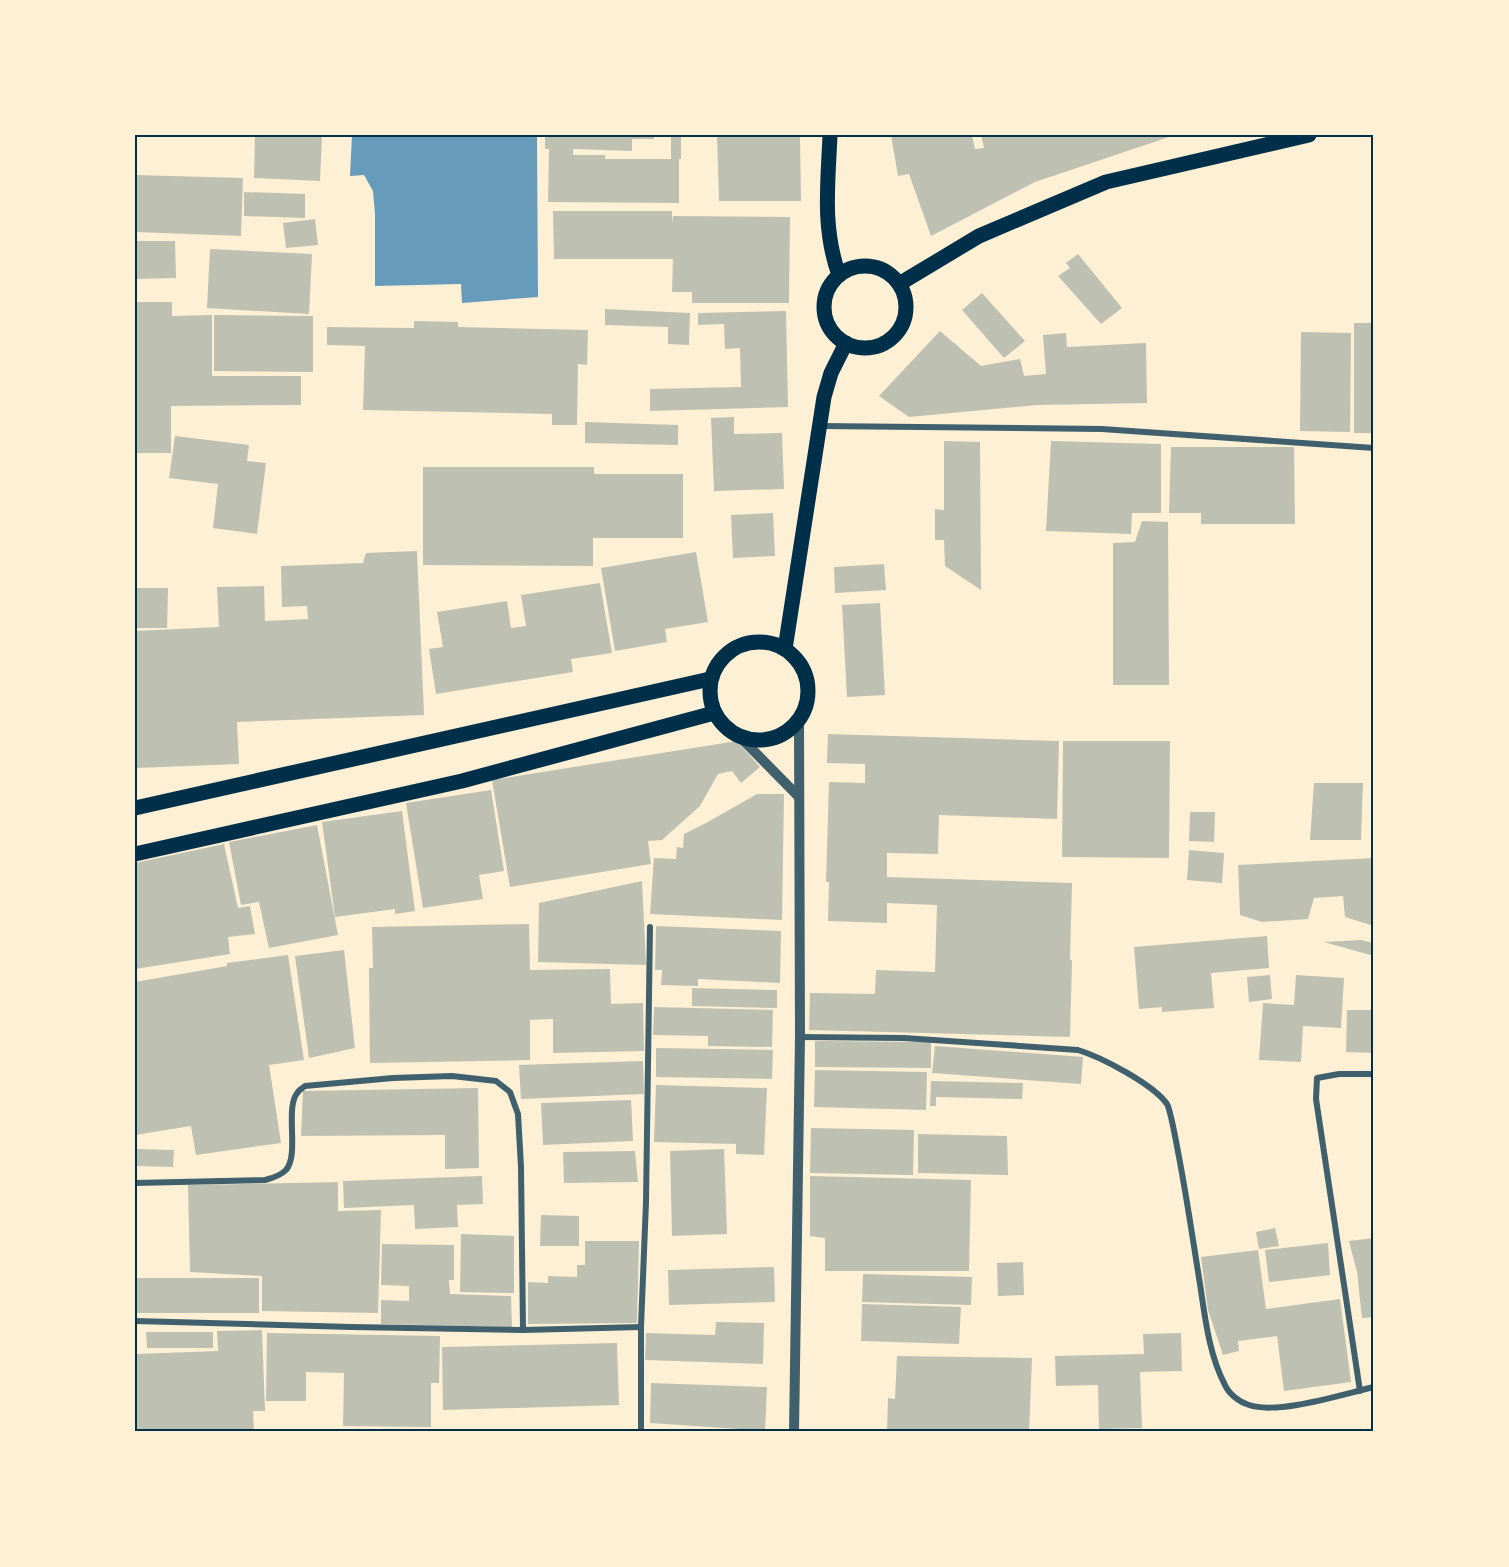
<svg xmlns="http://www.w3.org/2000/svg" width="1509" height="1567" font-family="'IBM Plex Serif',serif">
<rect width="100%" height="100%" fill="#fdf0d5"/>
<polygon fill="#669bbc" points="352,135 537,135 538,297 462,303 461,284 375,286 375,214 373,191 364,175 350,176"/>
<g fill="#bec0b2">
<polygon points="255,135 322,135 320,181 254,178"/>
<polygon points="545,135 654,135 654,139 632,139 632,151 573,149 573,155 605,155 605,159 671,159 671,135 681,135 681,159 679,159 679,203 548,202 549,149 545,149"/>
<polygon points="717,135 800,135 801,201 719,201"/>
<polygon points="891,135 972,135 975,149 984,148 981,135 1172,136 1035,182 931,236 909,174 898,176"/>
<polygon points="135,175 243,178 241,236 135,232"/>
<polygon points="244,192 305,194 305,218 244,216"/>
<polygon points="553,211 672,211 672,223 673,216 790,217 789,303 692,303 692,292 672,292 673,259 554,259"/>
<polygon points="315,219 318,245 286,248 283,223"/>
<polygon points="135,241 175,241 176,278 135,279"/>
<polygon points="210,249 312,254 309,314 207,308"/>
<polygon points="1078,254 1122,308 1101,324 1058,276 1070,268 1066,263"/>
<polygon points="982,293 1025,341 1004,358 962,310"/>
<polygon points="135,302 172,302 172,316 212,315 212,376 301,376 301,405 171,406 171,453 135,453"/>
<polygon points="605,309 690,313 689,345 668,344 668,327 605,325"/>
<polygon points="786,311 788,407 650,411 650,389 741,387 740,348 725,349 724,324 698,325 698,313"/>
<polygon points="214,315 313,316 313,372 214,371"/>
<polygon points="414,321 458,322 458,327 588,330 587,365 578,364 577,425 552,425 552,414 363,410 365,346 327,345 327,327 414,328"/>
<rect x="1354" y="323" width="20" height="110"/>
<polygon points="940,331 981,366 1020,359 1024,376 1046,374 1043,335 1066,333 1067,347 1146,343 1147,403 1037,405 909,417 879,396"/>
<polygon points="1301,332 1351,333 1350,432 1300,431"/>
<polygon points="734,417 734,434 782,433 784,489 714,491 711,418"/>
<polygon points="585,422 678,425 678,445 585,443"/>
<polygon points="175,436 249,445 247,461 266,463 257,534 213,528 218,484 169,478"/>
<polygon points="944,441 980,442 981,590 945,566 944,540 935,540 935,509 944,510"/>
<polygon points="1051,441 1161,444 1161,513 1132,513 1131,534 1046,531"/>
<polygon points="1171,447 1294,447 1295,524 1201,524 1201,513 1169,513"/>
<polygon points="423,467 594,467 594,474 683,474 683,538 593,538 593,566 423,565"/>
<polygon points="773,513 775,556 733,558 731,515"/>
<polygon points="1142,521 1168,522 1169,685 1113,685 1113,543 1135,542"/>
<polygon points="417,551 424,715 237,722 239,764 135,768 135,631 219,627 217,587 264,586 265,621 308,619 307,606 282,607 281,566 363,563 366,553"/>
<polygon points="696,552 708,622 665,629 667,642 615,651 601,568"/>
<polygon points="884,564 886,590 835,593 834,567"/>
<polygon points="600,583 612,653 571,659 573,672 436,694 429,649 443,647 437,612 507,601 511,628 526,626 521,595"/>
<polygon points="135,588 168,588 167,628 135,628"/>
<polygon points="880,603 885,695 847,697 842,605"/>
<polygon points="828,734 1059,741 1057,819 939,815 938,854 887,853 887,877 1072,883 1070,960 1072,960 1070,1037 809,1030 810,993 875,994 876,970 935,972 937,905 887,903 887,923 828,921 829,882 826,882 829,782 865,783 865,764 827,763"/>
<polygon points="737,741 760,767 741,783 732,771 718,774 700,806 662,840 648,841 651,864 510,887 492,780"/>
<polygon points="1063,741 1170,741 1169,858 1062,857"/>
<polygon points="1314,783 1363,783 1361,840 1310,840"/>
<polygon points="491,790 504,871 479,875 483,899 423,908 406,803"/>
<polygon points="757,794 784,794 782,920 650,914 654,858 676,859 677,847 683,848 684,834 706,823"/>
<polygon points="402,811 415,911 395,914 395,909 335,917 322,822"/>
<polygon points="1190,812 1215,812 1214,842 1189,841"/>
<polygon points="317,825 338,935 269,948 259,902 241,905 229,842"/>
<polygon points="224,844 238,908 250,906 255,934 228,937 230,954 135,969 135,863"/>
<polygon points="1189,850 1224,853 1222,883 1187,880"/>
<polygon points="1374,858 1374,926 1345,917 1343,896 1314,898 1308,919 1262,922 1240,915 1238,865"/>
<polygon points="642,881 646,965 538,962 539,903"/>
<polygon points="529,924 530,970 610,969 611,1004 643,1003 644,1051 553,1053 553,1019 530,1020 530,1060 370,1063 369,968 373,968 372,927"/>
<polygon points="656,926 781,931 780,983 698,979 698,986 661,985 662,970 655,970"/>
<polygon points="1267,936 1269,968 1211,973 1214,1008 1162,1012 1162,1007 1139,1009 1134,947"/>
<polygon points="1361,940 1374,943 1374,956 1324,942"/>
<polygon points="344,950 355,1048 309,1058 295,956"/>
<polygon points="288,955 304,1060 269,1065 281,1143 196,1155 191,1126 135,1135 135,982 227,966 227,963"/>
<polygon points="1270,975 1272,999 1249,1002 1247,977"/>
<polygon points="1296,975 1344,978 1341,1028 1303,1026 1301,1062 1259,1060 1263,1003 1294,1005"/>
<polygon points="692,988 777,990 777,1008 692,1006"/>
<polygon points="654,1007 773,1010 772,1047 708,1046 708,1036 653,1035"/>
<polygon points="1347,1010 1374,1010 1374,1053 1346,1052"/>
<polygon points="815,1041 931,1042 931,1068 815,1067"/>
<polygon points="935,1046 1083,1057 1081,1084 932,1073"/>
<polygon points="656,1048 773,1050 772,1079 656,1077"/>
<polygon points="643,1061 644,1094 521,1099 519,1065"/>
<polygon points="815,1070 927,1072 926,1110 814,1107"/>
<polygon points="931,1081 1023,1083 1022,1099 936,1097 936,1106 930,1106"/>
<polygon points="656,1085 767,1088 764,1155 736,1154 736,1144 654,1142"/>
<polygon points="478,1088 479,1168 445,1169 445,1135 301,1136 303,1091"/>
<polygon points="631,1100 633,1141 543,1145 541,1103"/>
<polygon points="811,1128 914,1130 913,1175 810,1173"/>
<polygon points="918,1134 1007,1136 1008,1175 918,1173"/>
<polygon points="135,1149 174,1150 173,1167 135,1166"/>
<polygon points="724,1149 727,1234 672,1236 670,1151"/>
<polygon points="635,1151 638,1182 564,1183 563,1152"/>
<polygon points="482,1176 483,1204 457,1205 458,1227 415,1229 414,1205 344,1208 343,1181"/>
<polygon points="810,1176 971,1180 969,1271 825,1271 825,1238 810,1236"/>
<polygon points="338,1182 338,1211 381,1210 378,1313 262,1311 262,1276 190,1272 188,1185"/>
<polygon points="541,1215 579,1216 579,1246 540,1246"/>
<polygon points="1275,1228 1279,1246 1259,1249 1256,1232"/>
<polygon points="461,1234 514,1236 514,1293 460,1292"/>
<polygon points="1374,1238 1374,1317 1362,1318 1357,1272 1349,1241"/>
<polygon points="585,1241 639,1241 637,1323 528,1324 528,1282 548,1283 548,1276 577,1277 577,1265 585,1265"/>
<polygon points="1328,1243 1330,1275 1269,1282 1265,1250"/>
<polygon points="382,1244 454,1245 454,1280 449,1280 450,1294 511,1296 512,1327 381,1324 381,1300 409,1301 409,1286 381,1285"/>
<polygon points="1258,1250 1266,1309 1340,1299 1351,1382 1284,1391 1277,1336 1238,1341 1239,1351 1223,1355 1208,1310 1201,1257"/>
<polygon points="1023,1262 1024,1295 998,1296 997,1263"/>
<polygon points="774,1267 775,1302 669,1305 668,1270"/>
<polygon points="863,1274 972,1277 971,1305 862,1302"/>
<rect x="135" y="1278" width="124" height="35"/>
<polygon points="862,1304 961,1307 959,1344 861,1341"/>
<polygon points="716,1322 764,1323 763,1364 645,1360 646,1333 715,1335"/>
<polygon points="262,1330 265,1411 253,1411 254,1432 135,1432 135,1354 218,1351 217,1331"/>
<polygon points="146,1332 213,1332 213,1348 147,1348"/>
<polygon points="267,1333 440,1336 439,1383 431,1383 431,1427 343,1426 344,1373 306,1372 306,1401 266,1401"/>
<polygon points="1181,1333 1182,1371 1140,1372 1142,1428 1099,1429 1098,1385 1056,1386 1055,1356 1144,1354 1143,1334"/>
<polygon points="617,1343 619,1405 443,1410 442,1347"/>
<polygon points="897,1356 1032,1358 1029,1432 887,1432 888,1398 895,1399"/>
<polygon points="651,1383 767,1387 765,1432 739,1432 739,1429 650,1423"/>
</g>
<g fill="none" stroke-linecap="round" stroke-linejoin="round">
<g stroke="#3f606c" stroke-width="6">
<polyline points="820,426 1102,429 1374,448"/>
<path d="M800 1037 904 1038 1078 1050C1101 1057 1153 1084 1167 1104 1171 1111 1177 1147 1179 1157 1187 1199 1193 1241 1200 1284 1205 1317 1209 1355 1225 1385 1229 1394 1239 1402 1249 1405 1278 1415 1343 1394 1374 1387"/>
<path d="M135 1183 265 1180C273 1178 280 1176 286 1170 300 1154 284 1107 298 1092 300 1089 303 1088 305 1086L393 1078 452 1076 496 1081 510 1092 518 1114 521 1167 523 1330 351 1327 135 1321"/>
<polyline points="523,1330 641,1327"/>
<polyline points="1360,1391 1316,1099 1317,1078 1339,1074 1374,1074"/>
<polyline points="641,1432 641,1327 646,1202 650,927"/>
</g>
<g stroke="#3f606c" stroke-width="10">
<polyline points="739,736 799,797"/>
<polyline points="794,1432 800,1037 799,719"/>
</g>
<g stroke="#003049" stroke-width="15">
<path d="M830 135C828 184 822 228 839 275"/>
<circle cx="865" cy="307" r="41"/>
<polyline points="899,284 979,236 1106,182 1309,135"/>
<circle cx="759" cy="691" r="49"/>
<polyline points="785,649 824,397 831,373 846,343"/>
<polyline points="135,808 710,679"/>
<polyline points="135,854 462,781 714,713"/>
</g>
</g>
<rect width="1509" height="1567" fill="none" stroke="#fdf0d5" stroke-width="273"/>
<rect x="136" y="136" width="1236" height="1294" fill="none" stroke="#003049" stroke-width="2"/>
</svg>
